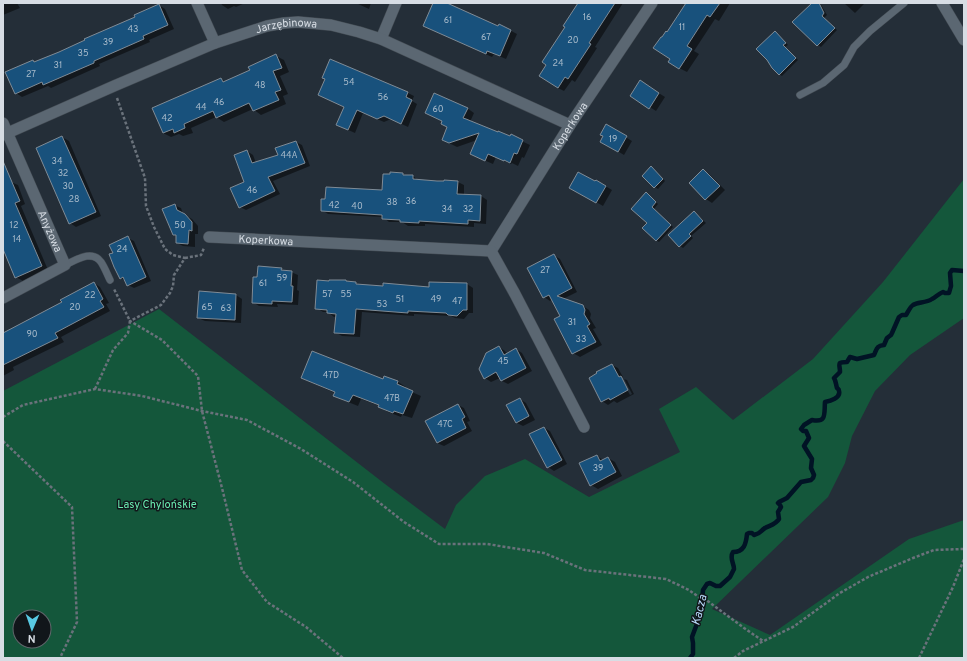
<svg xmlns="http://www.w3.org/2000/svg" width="967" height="661" font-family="Overpass,sans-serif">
<rect width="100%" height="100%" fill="#242e38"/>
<path fill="#14573b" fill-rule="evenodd" d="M964 179V318L910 355 875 391 852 436 845 463 828 497 712 609 770 635 909 539 964 520V658H3V391L159 309 385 484 445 529 456 505 485 476 525 459 589 497 680 452 659 409 696 387 733 420 813 359 883 282ZM20 617H44V641H20Z"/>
<g fill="#0007" fill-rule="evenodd">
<polygon points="3,3 17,3 20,8 3,15"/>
<polygon points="221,3 245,3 236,7 234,6 228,9 222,5"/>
<polygon points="356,3 371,3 369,9"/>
<polygon points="434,3 444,3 499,27 500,25 517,34 506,59 494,54 492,57 430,29"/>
<polygon points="579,3 623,3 595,47 597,48 575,82 572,80 564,91 558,88 547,65 566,27"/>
<polygon points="688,3 730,3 719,21 715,19 694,51 699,54 687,72 679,68 671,59 667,34"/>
<polygon points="813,3 820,3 827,15 824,18 837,30 821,47 818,45"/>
<polygon points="844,3 865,3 855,13"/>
<polygon points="159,5 165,9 174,29 149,40 150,42 99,64 100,66 51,88 48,86 22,97 16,93 33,61 36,63 136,18"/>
<polygon points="778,34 788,45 785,47 798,60 782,76 779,74"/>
<polygon points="276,56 284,60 289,72 280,76 288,94 283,96 286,104 261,115 253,109 224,122 216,117 191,128 193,133 183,136 179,134 171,137 163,133 221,79 226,82 251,71"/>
<polygon points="331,60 408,93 414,96 412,101 417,104 408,127 391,119 384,122 363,113 355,133 337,125 345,107 326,79"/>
<polygon points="646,85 665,97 656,111 631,95"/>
<polygon points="467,108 474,113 470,122 510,138 511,136 530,145 524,158 522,157 518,166 512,163 511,164 496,157 493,164 479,158 477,140 457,147 443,140"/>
<polygon points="607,126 632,141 624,155 601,141 604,136"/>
<polygon points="62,137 69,141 101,216 76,227 70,223"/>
<polygon points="296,142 302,145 310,166 273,181 280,194 246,210 240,207 246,182 247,151 253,155 256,163 279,155"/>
<polygon points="3,168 11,182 18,185 25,204 21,206 48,270 23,281 16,277 3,247"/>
<polygon points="654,169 665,181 658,189 655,187"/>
<polygon points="703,170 709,174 725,190 712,203 706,199"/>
<polygon points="391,173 403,174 406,176 413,176 419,181 458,182 464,185 464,195 481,196 487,200 486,224 474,223 474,227 425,224 425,226 408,226 402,222 389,222 383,217 328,214 322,210 382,191 391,175"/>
<polygon points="597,181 612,190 603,206 570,187 596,183"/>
<polygon points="649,195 658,204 654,209 673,227 659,242 656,240 648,223"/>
<polygon points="174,205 181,208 183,214 192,219 198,226 198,234 195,234 195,247 183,246 177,243 177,236 174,234"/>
<polygon points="694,212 697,214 706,223 691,236 693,238 683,248 680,246 669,235"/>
<polygon points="128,238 134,241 151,281 134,288 128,285 126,281 121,278 114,254"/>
<polygon points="553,255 560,259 577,292 563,299 583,306 589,310 591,314 590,318 596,328 593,329 602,345 580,357 573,353 555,319 561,316 553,299 550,301 544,297"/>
<polygon points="281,269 286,272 291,272 298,275 297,290 299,291 298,305 277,304 278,307 259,306 253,302"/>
<polygon points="94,283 100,287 109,303 106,304 110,311 61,337 64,342 13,367 14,370 3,376 3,337 63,303"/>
<polygon points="356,283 361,286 430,288 430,283 467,284 473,288 473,313 469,313 464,319 455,318 451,316 414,314 414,316 362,312 360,337 342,336 335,332 336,317 334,317 328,312 323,312 317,308"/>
<polygon points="236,295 242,299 241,323 205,321 198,318"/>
<polygon points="499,347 505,351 507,354 516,349 522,353 532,371 508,384 502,381 500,378 491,382 485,378"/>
<path d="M612 365 618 368 624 379 627 380 634 394 617 403 614 401 608 405 602 401ZM620 377H623L632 394 630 395Z"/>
<polygon points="385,377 398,382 406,387 405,389 421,396 412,418 402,415 401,417 388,412 380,407 380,406 361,399 358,406 343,400 334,395 335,393 310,382 302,378 383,381"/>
<polygon points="520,399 526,403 535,420 523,426 517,423"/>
<polygon points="458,405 464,408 470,421 467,422 472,431 444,446 437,443"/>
<polygon points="544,428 550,431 567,464 554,471 548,467"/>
<polygon points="597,456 603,460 608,458 615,462 622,476 598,489 591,485"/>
</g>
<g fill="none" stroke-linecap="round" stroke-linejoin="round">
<path stroke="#011325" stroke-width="4.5" d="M690 658 693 654V643L692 637 698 621 699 609 702 602 703 590 707 584 710 583 716 586H720L730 577 734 569C734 563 729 558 733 552 744 552 746 544 747 534L749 533H752L754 535C762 533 760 531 765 528 771 525 776 524 779 519L778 512 781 507 780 505 778 503 779 502 787 498 801 482 811 480 813 478 814 475 811 468 812 459 804 446 809 438 806 431H803L801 429 804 425 812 420C827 423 824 414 825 402 830 401 841 398 839 391 839 389 838 389 837 388 836 385 836 381 834 378L840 372C840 364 836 362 847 362L850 357 857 359 874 355C877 349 876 346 884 345L887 338 891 335 892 333 899 317 902 315H906C908 312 910 307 913 305 918 302 926 303 932 299 936 297 938 294 943 292L945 293H949L951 286 950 273 952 270 964 271"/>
</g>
<g fill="#18517c" stroke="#7f8b96">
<polygon points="433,3 447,3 498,26 499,24 511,30 500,56 487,51 486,54 423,26"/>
<polygon points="578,3 615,3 589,43 591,44 568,79 565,77 558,88 539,76 546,65 542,62 565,27 563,26"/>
<polygon points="686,3 720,3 710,17 707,15 687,46 692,49 679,69 668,62 670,59 653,48 661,37 662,37 666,31 667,32"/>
<polygon points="812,3 819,3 824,13 822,16 835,28 817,46 792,22"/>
<polygon points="159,4 168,25 143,36 144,39 94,61 94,63 43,85 42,82 15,94 5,72 33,60 34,62 59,52 85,40 84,39 135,17 134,15"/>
<polygon points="775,31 786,43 783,45 796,58 779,75 772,68 767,60 756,49"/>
<polygon points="276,54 282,68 273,71 281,90 275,92 279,100 253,111 249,103 216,118 213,111 184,124 185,128 174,133 173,129 163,133 152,108 221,78 223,82 250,70 248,67"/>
<polygon points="330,59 408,92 406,97 412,100 401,124 384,116 377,119 357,110 348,130 336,125 344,107 318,95 325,79 322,78"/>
<polygon points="640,80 659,93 649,109 630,96"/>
<polygon points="434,93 468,108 463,118 466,119 498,132 498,131 510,136 511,134 523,140 518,152 517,154 514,153 510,163 504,160 504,161 488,154 485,161 470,154 479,133 449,143 442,140 447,127 441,124 442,121 425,113"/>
<polygon points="606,124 627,136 618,152 600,142 603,136 600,135"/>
<polygon points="62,136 96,212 69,224 36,148"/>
<polygon points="296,141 305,163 268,177 275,191 239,208 230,188 244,182 234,155 247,150 252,163 278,155 275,148"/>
<polygon points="3,161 20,201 15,203 42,266 15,278 3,249"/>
<polygon points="651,166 663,179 654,188 642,176"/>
<polygon points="703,169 720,186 705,200 689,183"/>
<polygon points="390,172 403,173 403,175 413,175 413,179 437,181 444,181 444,180 458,181 457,194 481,195 480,221 468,220 468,224 419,221 419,223 400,222 400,220 382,219 382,215 321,211 321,199 325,199 326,187 382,190 383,174 390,174"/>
<polygon points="578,172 595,181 596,180 606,186 596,203 569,188"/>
<polygon points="646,192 656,202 652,207 671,225 656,241 642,228 647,223 631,209"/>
<polygon points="175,204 177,210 185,214 192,222 192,231 189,230 188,244 176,243 176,235 173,235 162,209"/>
<polygon points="694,211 703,221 689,234 691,236 679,247 668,235"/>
<polygon points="128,236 146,277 127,286 123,277 120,279 114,267 109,254 113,253 109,245"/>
<polygon points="554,254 572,288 557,296 583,305 585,310 584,314 590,324 587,326 596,342 572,354 554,319 560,316 549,295 543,298 527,268"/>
<polygon points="258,266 282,268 281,270 292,271 291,286 293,286 292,302 272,301 272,304 252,303 253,277 257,277"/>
<polygon points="317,280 329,281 329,280 346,280 346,281 356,282 356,284 383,286 383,283 429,287 429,282 467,283 467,310 463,310 457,316 448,315 446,313 408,311 408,313 356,309 354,334 334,333 336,314 327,313 327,310 315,309"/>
<polygon points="94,282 103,299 100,301 104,307 55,333 58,338 3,365 3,333 62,302 60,300"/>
<polygon points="199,291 236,294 235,320 197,318"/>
<polygon points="499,346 504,355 516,348 526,368 501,381 496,372 484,379 479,369 486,353"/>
<polygon points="312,351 383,379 384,376 398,381 397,384 413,391 403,414 394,411 393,413 378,407 379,405 353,395 349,402 333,396 335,392 301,378"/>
<polygon points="612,364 619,377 621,376 628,390 610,400 609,398 601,402 589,378 597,373 596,372"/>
<polygon points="520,398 529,416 516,423 506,405"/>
<polygon points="458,404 465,417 462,419 466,428 437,443 425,421"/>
<polygon points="544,427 562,460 547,468 529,434"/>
<polygon points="597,455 600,461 608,457 616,472 590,486 579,463"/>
</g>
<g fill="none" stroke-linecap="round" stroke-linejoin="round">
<defs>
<g id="service">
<polyline points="800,95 823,83 844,65 854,47 870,31 904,3"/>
<path d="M65 265C76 260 92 249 101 262 105 268 107 274 110 280"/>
</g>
<g id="minor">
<polyline points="197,3 215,43"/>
<polyline points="381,39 396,3"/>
<path id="s1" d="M3 123 65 265 3 298"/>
<path id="s2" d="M3 135 114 86 215 43 267 26 284 23 298 22 331 25 359 32 381 39 570 125"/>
<path id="s3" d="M209 237 491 251 570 125 652 3"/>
<polyline points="491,251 515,294 584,427"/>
</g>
<polyline id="tertiary" points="942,3 964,40"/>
</defs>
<use href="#service" stroke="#424a52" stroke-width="8"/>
<use href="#minor" stroke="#424a52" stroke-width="12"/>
<use href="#tertiary" stroke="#424a52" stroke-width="12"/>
<g stroke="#6a727b" stroke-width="2.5" stroke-dasharray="3 2" stroke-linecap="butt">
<polyline points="117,98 145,178 146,206 154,227 165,249 173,255 185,258 174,275 173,286 170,293 161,305 130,321 162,340 198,376 202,411 222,488 242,570 267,602 306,627 343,658"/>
<polyline points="185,258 201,255 204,248"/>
<polyline points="95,389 113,350 128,333 130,321 114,289"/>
<polyline points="3,417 23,405 95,389 142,396 202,411 247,420 301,449 353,482 404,522 439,544 487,544 544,553 585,570 666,579 689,590 700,598 705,599 744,628 763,641"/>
<polyline points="3,441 72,507 77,622 60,658"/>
<polyline points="734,658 743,651 793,627 840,593 868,577 913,558 934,550 964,549"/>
<polyline points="919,658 953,587 964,559"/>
</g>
<use href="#service" stroke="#5b6772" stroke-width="7"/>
<use href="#minor" stroke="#5b6772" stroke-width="11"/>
<use href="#tertiary" stroke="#5b6772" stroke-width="11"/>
</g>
<g text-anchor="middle" stroke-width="3" stroke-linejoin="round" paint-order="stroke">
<g font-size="9" fill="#a7baca">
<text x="587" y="20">16</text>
<text x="448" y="23">61</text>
<text x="682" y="30">11</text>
<text x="133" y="32">43</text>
<text x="486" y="40">67</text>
<text x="573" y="43">20</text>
<text x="108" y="45">39</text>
<text x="83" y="56">35</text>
<text x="558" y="66">24</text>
<text x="58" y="68">31</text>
<text x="31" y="77">27</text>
<text x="349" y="85">54</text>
<text x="260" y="88">48</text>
<text x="383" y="100">56</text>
<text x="219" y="105">46</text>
<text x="201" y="110">44</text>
<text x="438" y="112">60</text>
<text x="167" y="121">42</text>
<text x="613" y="142">19</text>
<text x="289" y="158">44A</text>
<text x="57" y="164">34</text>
<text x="63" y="176">32</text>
<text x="68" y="189">30</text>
<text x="252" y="193">46</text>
<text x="74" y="202">28</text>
<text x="411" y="204">36</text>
<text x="392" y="205">38</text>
<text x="334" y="208">42</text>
<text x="357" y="209">40</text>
<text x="447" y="212">34</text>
<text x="468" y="212">32</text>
<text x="14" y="228">12</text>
<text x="180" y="228">50</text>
<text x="17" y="242">14</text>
<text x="122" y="252">24</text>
<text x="545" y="273">27</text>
<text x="282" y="281">59</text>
<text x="263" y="286">61</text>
<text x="327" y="297">57</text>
<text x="346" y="297">55</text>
<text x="90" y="298">22</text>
<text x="400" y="302">51</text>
<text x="436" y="302">49</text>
<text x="457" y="304">47</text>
<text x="382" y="307">53</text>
<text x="75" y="310">20</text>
<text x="207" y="310">65</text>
<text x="226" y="311">63</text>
<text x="572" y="325">31</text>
<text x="32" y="337">90</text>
<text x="581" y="342">33</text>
<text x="503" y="364">45</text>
<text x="331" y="378">47D</text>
<text x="392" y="401">47B</text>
<text x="445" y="427">47C</text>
<text x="598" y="471">39</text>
</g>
<g font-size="11" fill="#d7dde4" stroke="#11161a">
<text dy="4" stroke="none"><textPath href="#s2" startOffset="305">Jarzębinowa</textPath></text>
<text dy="4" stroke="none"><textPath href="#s3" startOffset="430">Koperkowa</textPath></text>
<text dy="4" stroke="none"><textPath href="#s1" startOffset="118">Anyżowa</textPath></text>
<text dy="4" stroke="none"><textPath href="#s3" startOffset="57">Koperkowa</textPath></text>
</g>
<g font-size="11" fill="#6befb3" stroke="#11161a">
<text x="157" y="508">Lasy Chylońskie</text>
</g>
<g font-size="12" font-style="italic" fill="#b9dbfc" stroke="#11161a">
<text transform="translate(699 610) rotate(-76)" y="4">Kacza</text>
</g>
</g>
<rect width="967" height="661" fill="none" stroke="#d7dde4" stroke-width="8"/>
<g transform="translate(32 629) rotate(182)"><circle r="19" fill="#11161a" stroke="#60666b"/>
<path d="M0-3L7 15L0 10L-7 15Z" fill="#58c9e3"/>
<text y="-6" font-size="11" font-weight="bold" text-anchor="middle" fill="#d7dde4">N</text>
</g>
</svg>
